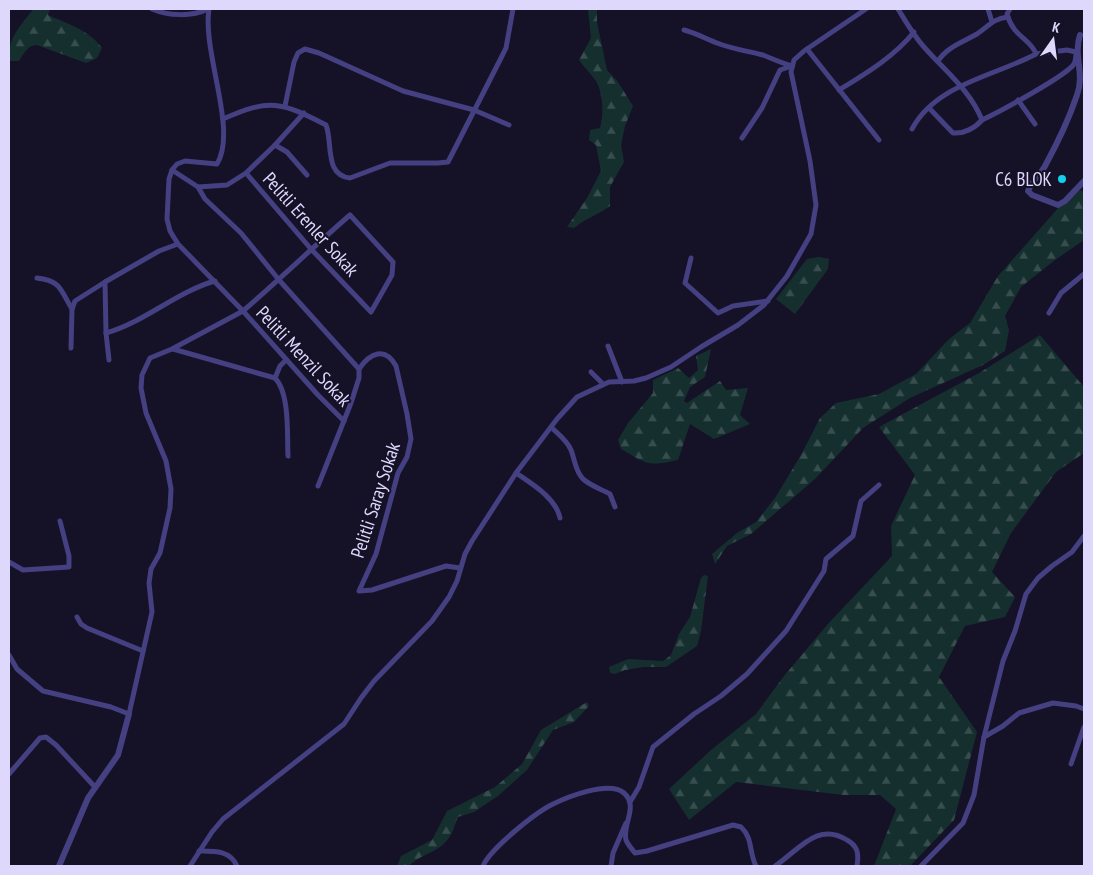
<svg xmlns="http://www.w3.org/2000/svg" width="1093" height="875" font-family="'PT Sans Narrow',sans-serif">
<defs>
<pattern id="forest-firs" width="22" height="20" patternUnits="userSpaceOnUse" patternTransform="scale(1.25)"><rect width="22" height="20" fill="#152f2f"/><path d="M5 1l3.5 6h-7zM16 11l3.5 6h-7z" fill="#374d4e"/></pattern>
</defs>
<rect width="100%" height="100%" fill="#151126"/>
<g fill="url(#forest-firs)">
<path d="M33 9H50L48 15C68 24 89 30 102 48L97 58 86 63 37 45C27 45 24 54 19 61H10C6 39 21 26 33 9Z"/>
<path d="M588 9H597V22L607 70 618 82 633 106 625 126 621 145 624 162 610 187V206C598 215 586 218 574 228L567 227 587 198 601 171 596 145 589 140 590 130 600 128C604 115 603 98 598 85 597 80 583 66 579 60L591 38Z"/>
<polygon points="1080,190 1084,192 1084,240 1055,260 1021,287 1005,316 1009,330 1005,351 983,365 910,398 863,428 815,479 751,534 727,546 715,564 712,554 737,533 756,522 775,498 801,455 820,418 836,403 879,394 916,374 949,339 970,323 998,276 1060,206"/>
<polygon points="819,257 829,259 828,269 795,314 776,299 807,259"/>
<polygon points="1040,335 1084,387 1084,453 1056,472 1011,533 992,572 1015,597 1005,617 965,626 939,677 977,732 954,820 910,866 874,866 896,809 880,795 844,795 736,782 689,820 669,789 711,750 756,714 784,676 827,625 892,556 891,526 915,475 879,427 979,373"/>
<path d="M711 349 705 377 690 387 684 401 687 403 720 381 726 390 748 388 740 415 750 424 714 439 690 424 678 460C647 467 647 464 621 449L618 440 628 423 653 393V380L678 368 689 378 698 370 696 356Z"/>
<polygon points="704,575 708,576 701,631 697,646 666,667 644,667 625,670 615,674 610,673 609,667 628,659 663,661 671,655 679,634 690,617 701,578"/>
<path d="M587 702 589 706 574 722 553 730 527 770 498 796 474 812 458 817C455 824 453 833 448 839 438 853 420 854 409 866H397L401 856 432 840 447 811 495 787 522 764 541 730Z"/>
</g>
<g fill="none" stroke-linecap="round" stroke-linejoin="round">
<g stroke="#444081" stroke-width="5">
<path d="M152 9C168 16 192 17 208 9"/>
<path d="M898 9C906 22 914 36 924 47 945 71 970 90 982 120 999 112 1066 76 1074 64 1076 60 1076 56 1076 52L1067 50 1036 54"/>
<polyline points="988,9 992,22"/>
<path d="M684 30C696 33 706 39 717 43 732 49 748 51 763 55 773 59 782 63 792 66"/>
<polyline points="807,49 879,140"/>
<path d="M938 61C947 47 963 42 977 34 989 26 992 19 1008 17"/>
<path d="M839 90C865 74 894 57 914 32"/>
<polyline points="1018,100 1035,124"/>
<polyline points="285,106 294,62 298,53 305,49 319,53 403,91 474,110 509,125"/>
<path d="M929 108 953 133C964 134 975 128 982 120"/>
<path d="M304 113 275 145 246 173 311 249 371 312 392 275 393 262 350 215C313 247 279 280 243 311L318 395 344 421"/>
<path d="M223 119C270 98 281 102 326 125 333 143 324 175 350 178L390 163H438L448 162 501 58 506 48 513 9"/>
<path d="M912 129C936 84 995 76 1036 54 1031 39 1013 37 1007 14L1010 9"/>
<polyline points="742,138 762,108 780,70 792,66"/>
<polyline points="275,145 287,152 307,175"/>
<polyline points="172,170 198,187 205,199 241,233 279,280 359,369"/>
<polyline points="198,187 227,185 246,173"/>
<polyline points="691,258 685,283 718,313 733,306 768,301"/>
<path d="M37 278C62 281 60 290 72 309"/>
<polyline points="1049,313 1061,293 1084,274"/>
<path d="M106 333C145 322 176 292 215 281"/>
<polyline points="608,346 622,382"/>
<polyline points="71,348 72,309 75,301 105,282"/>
<polyline points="173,349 275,378"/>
<polyline points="109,360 106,333 105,282 159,251 178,244"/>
<path d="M286 360 280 366 275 378C290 393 287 436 288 456"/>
<path d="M359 369C370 353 385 346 396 366L407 414 411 439 407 457 398 473 376 554 359 591 372 590 446 566 460 568"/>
<polyline points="591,372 603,384"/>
<path d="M551 427C558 434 567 440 571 450 575 460 575 471 583 479 591 486 601 489 610 494L615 507"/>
<path d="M516 473C532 484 556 498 560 518"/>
<polyline points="318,486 351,403 359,378 359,369"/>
<polyline points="9,562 23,570 69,567 69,556 60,521"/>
<polyline points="77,617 81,624 87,628 143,651"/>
<path d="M9 655 17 669 43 691 111 707 129 714 152 612 149 583 151 569 160 553 170 508 171 489 166 461 146 413 141 388 142 375 150 358 172 349 243 311 178 244 170 231 167 219 169 179 172 170 177 164 185 161 217 164C238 130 202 52 209 9"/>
<polyline points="984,737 1003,661 1015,631 1026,594 1038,578 1052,566 1072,552 1084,536"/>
<polyline points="1071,764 1084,727"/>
<polyline points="9,774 40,738 46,737 56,745 95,787"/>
<polyline points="630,802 639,787 653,747 694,714 721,696 747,674 786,631 824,571 826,559 853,536 861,501 879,485"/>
<path d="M199 851C214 851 230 850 237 866"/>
<polyline points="190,866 212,832 223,819 344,724 361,698 374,681 432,621 449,597 457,581 465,554 472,541 516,473 557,419 577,397 609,382 634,381 646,378 671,367 701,347 738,325 764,305 787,276 811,234 816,205 810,161 791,72 794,60 804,51 866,9"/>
<path d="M483 866C490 849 534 814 551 805 567 797 609 780 624 793 639 806 622 825 626 840 628 845 632 849 635 853L647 851 733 825 741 827C753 838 749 853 756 866"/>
<polyline points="611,866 613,853 626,823"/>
<path d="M775 866C798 851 817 821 847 840 858 846 859 854 857 866"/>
<polyline points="921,866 963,823 974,795 984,737 1003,726 1019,713 1053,703 1076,706 1084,709"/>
</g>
<g stroke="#444081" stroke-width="6">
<path d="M1080 35C1073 55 1085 74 1077 95 1069 119 1057 144 1045 166 1040 175 1032 181 1028 191L1032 195 1058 205 1065 201 1084 181"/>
<polyline points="59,866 88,798 118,755 129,714"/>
</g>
</g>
<circle fill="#13d1ed" stroke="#151126" stroke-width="2" cx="1062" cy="179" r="5"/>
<g text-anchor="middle" stroke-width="4" stroke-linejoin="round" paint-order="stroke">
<g font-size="19" fill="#ded9fc" stroke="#151126" text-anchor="end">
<text x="1052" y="186">C6 BLOK</text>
</g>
<g font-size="19" fill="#ded9fc" stroke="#151126">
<text transform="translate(311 224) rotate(48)" y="7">Pelitli Erenler Sokak</text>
<text transform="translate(304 356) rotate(47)" y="7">Pelitli Menzil Sokak</text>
<text transform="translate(375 500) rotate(-72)" y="7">Pelitli Saray Sokak</text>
</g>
</g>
<rect width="1093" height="875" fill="none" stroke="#ded9fc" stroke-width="20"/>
<g transform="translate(1053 40) rotate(14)" stroke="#151126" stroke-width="4" paint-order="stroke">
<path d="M0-4L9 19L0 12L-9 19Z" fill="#ded9fc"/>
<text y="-8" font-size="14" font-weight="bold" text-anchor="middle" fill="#ded9fc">K</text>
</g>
</svg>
